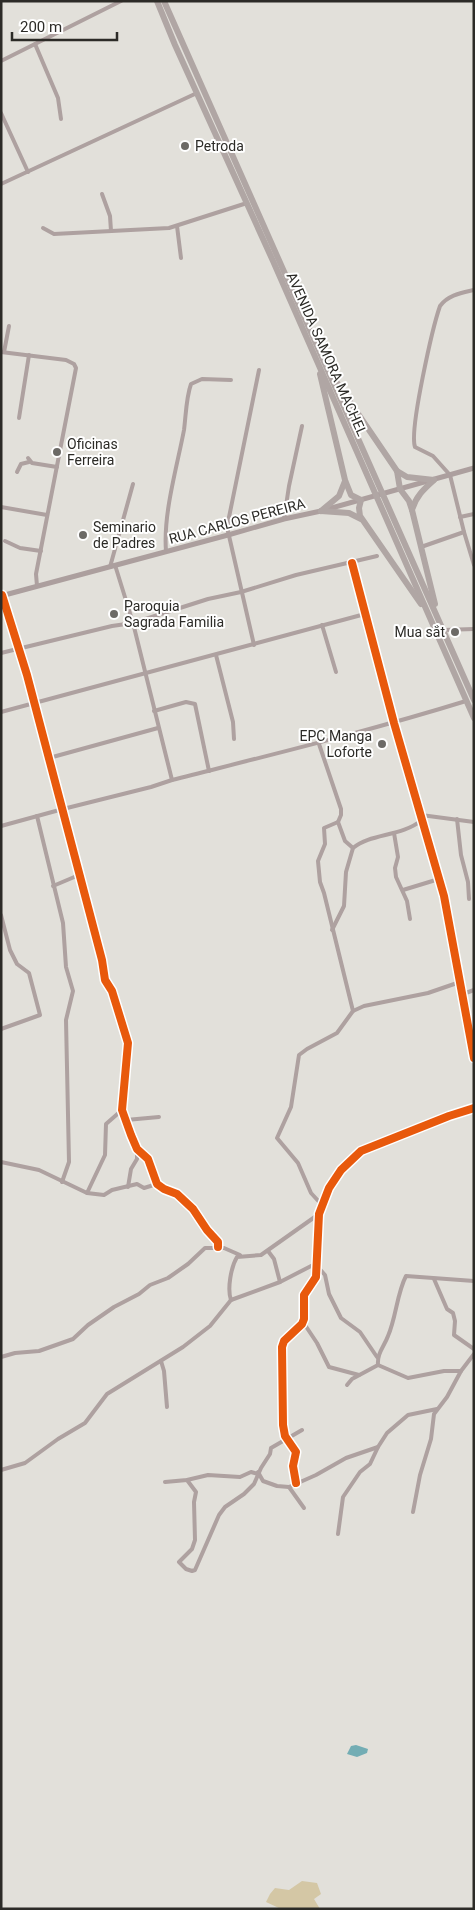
<svg xmlns="http://www.w3.org/2000/svg" width="475" height="1910" font-family="Roboto,sans-serif">
<rect width="100%" height="100%" fill="#e2e0da"/>
<polygon fill="#d4c7a5" points="302,1881 317,1883 321,1894 314,1899 320,1909 281,1909 266,1902 270,1894 275,1888 289,1890"/>
<polygon fill="#73adb4" points="356,1745 368,1749 367,1753 357,1757 347,1754 351,1746"/>
<g fill="none" stroke-linecap="round" stroke-linejoin="round">
<g stroke="#aea1a0" stroke-width="4">
<polyline points="35,44 58,98 61,119"/>
<polyline points="1,61 121,1"/>
<polyline points="1,113 28,172"/>
<polyline points="1,184 197,93"/>
<polyline points="102,194 110,216 111,231"/>
<polyline points="177,226 181,258"/>
<polyline points="43,228 54,234 169,228 247,203"/>
<path d="M474 290C461 293 448 295 440 306 433 326 409 430 415 447L433 456 450 475 464 532 474 565"/>
<polyline points="1,352 66,360 74,364 76,368 36,574 37,586"/>
<polyline points="4,352 9,326"/>
<polyline points="19,418 29,355"/>
<polyline points="28,458 32,463 57,467"/>
<polyline points="17,472 21,464 29,462"/>
<polyline points="1,507 47,515"/>
<polyline points="460,517 474,514"/>
<polyline points="284,519 289,486 302,426"/>
<polyline points="5,541 20,548 41,551"/>
<polyline points="421,547 464,532"/>
<path d="M166 551C163 514 177 467 184 430 186 415 186 398 191 384L202 379 231 380"/>
<polyline points="352,563 394,723 444,896 474,1058"/>
<polyline points="115,565 133,623 172,780"/>
<polyline points="110,567 133,484"/>
<polyline points="2,595 27,675 102,960 105,980 112,991 128,1043 122,1110 131,1135 137,1149 148,1159 157,1184 164,1189 177,1194 193,1209 207,1230 218,1242 218,1247"/>
<polyline points="322,625 336,672"/>
<polyline points="443,630 474,629"/>
<polyline points="254,645 227,527 259,370"/>
<polyline points="1,653 112,626 133,623 208,599 241,592 296,575 377,556"/>
<polyline points="216,655 233,722 234,739"/>
<polyline points="154,711 186,702 195,704 209,771"/>
<polyline points="1,712 365,614"/>
<polyline points="319,744 341,809 341,815 338,822 324,828 325,844 318,861 320,882 324,893 353,1011"/>
<polyline points="49,758 158,728"/>
<polyline points="421,815 474,822"/>
<polyline points="37,816 63,923 66,967 73,991 66,1020 69,1162 62,1182"/>
<polyline points="457,819 461,855 468,882 469,899"/>
<polyline points="338,822 345,841 353,848"/>
<path d="M1 826 63 809 151 787 172 780C270 755 369 731 466 701"/>
<polyline points="394,833 398,857 395,868 396,877 407,901 410,919"/>
<polyline points="53,886 79,875"/>
<polyline points="403,890 439,879"/>
<polyline points="1,915 10,950 17,964 29,973 40,1015 1,1029"/>
<path d="M332 930 344 906 346 872 353 848C371 833 401 837 422 820"/>
<polyline points="463,994 474,990"/>
<polyline points="126,1120 159,1117"/>
<polyline points="1,1162 39,1170 87,1193 104,1195 112,1190 137,1184 144,1188 157,1184"/>
<polyline points="128,1187 131,1169 137,1159 137,1149"/>
<polyline points="87,1193 105,1155 106,1124 122,1110"/>
<polyline points="322,1205 311,1193 298,1163 277,1138 291,1107 299,1055 307,1049 337,1033 353,1011 364,1006 428,993 460,982"/>
<polyline points="268,1251 274,1259 280,1282"/>
<polyline points="315,1264 325,1275 329,1294 341,1318 360,1332 377,1357"/>
<polyline points="434,1279 447,1309 453,1313 455,1321 454,1335 474,1349"/>
<path d="M231 1300C227 1289 231 1267 237 1257L261 1255 319 1214"/>
<polyline points="303,1322 317,1343 329,1367 359,1375"/>
<polyline points="1,1357 15,1353 39,1351 73,1339 88,1325 114,1307 139,1294 150,1285 168,1278 188,1264 205,1248 224,1248 240,1255"/>
<polyline points="161,1361 164,1371 167,1407"/>
<path d="M378 1365C377 1353 384 1347 388 1336 396 1318 397 1293 406 1276L474 1281"/>
<polyline points="347,1385 352,1379 378,1365 408,1378 444,1371 461,1371"/>
<polyline points="1,1470 25,1463 58,1439 85,1423 107,1394 183,1347 210,1326 231,1300 280,1282 315,1264"/>
<polyline points="258,1472 263,1481 277,1486 289,1487 316,1475 346,1458 378,1447"/>
<polyline points="187,1480 196,1492 194,1502 195,1540 192,1549 179,1562 186,1569 192,1571 195,1570 219,1515 225,1507 244,1494 254,1484 261,1468 270,1454 271,1448 302,1430"/>
<polyline points="165,1482 187,1480 208,1475 240,1477 251,1472 258,1474"/>
<polyline points="296,1483 293,1466 296,1452 285,1436 283,1425 282,1347 284,1341 302,1324 304,1319 304,1295 316,1277 319,1214 329,1188 341,1170 361,1151 449,1116 474,1108"/>
<polyline points="289,1487 304,1508"/>
<polyline points="413,1512 420,1475 431,1439 434,1414 447,1397 461,1371 474,1354"/>
<polyline points="338,1534 343,1497 360,1472 370,1464 378,1447 387,1433 408,1415 437,1409"/>
</g>
<polyline stroke="#ac9f9e" stroke-width="5" points="1,596 228,535 284,519 321,511 474,468"/>
<g stroke="#b0a6a4" stroke-width="6">
<polyline points="157,1 175,45 273,261 474,718"/>
<polyline points="164,1 474,700"/>
<polyline points="320,374 345,480 351,495 361,500 359,508 360,516 421,604"/>
<polyline points="335,380 397,471 400,489 409,501 412,510 435,604"/>
<polyline points="397,471 407,477 434,480"/>
<path d="M412 510C416 496 424 489 434 480"/>
<polyline points="321,511 349,513 361,519"/>
<polyline points="321,511 339,496 345,481"/>
</g>
<defs>
<g id="cycleway">
<polyline points="352,563 394,723 444,896 474,1058"/>
<polyline points="2,595 27,675 102,960 105,980 112,991 128,1043 122,1110 131,1135 137,1149 148,1159 157,1184 164,1189 177,1194 193,1209 207,1230 218,1242 218,1247"/>
<polyline points="296,1483 293,1466 296,1452 285,1436 283,1425 282,1347 284,1341 302,1324 304,1319 304,1295 316,1277 319,1214 329,1188 341,1170 361,1151 449,1116 474,1108"/>
</g>
</defs>
<use href="#cycleway" stroke="#fff" stroke-width="11"/>
<use href="#cycleway" stroke="#e8590c" stroke-width="8"/>
</g>
<g fill="#6c6a66" stroke="#fff" stroke-width="2">
<circle cx="185" cy="146" r="5"/>
<circle cx="57" cy="452" r="5"/>
<circle cx="83" cy="535" r="5"/>
<circle cx="114" cy="614" r="5"/>
<circle cx="455" cy="632" r="5"/>
<circle cx="382" cy="744" r="5"/>
</g>
<g text-anchor="middle" stroke-width="4" stroke-linejoin="round" paint-order="stroke">
<g font-size="14" fill="#2c2b27" stroke="#fff" text-anchor="start">
<text x="195" y="151">Petroda</text>
<text x="67" y="449">Oficinas<tspan x="67" dy="16">Ferreira</tspan></text>
<text x="93" y="532">Seminario<tspan x="93" dy="16">de Padres</tspan></text>
<text x="124" y="611">Paroquia<tspan x="124" dy="16">Sagrada Familia</tspan></text>
<text x="445" y="637" text-anchor="end">Mua sắt</text>
<text x="372" y="741" text-anchor="end">EPC Manga<tspan x="372" dy="16">Loforte</tspan></text>
</g>
<g font-size="14" fill="#2c2b27" stroke="#fff">
<text transform="translate(327 354) rotate(66)" y="5">AVENIDA SAMORA MACHEL</text>
<text transform="translate(237 521) rotate(-15)" y="5">RUA CARLOS PEREIRA</text>
</g>
</g>
<rect width="475" height="1910" fill="none" stroke="#2c2b27" stroke-width="5"/>
<path d="M12 32v8h105v-8" fill="none" stroke="#2c2b27" stroke-width="2.5"/>
<text x="20" y="32" font-size="15" fill="#2c2b27" stroke="#ffffff" stroke-width="4" paint-order="stroke">200 m</text>
</svg>
